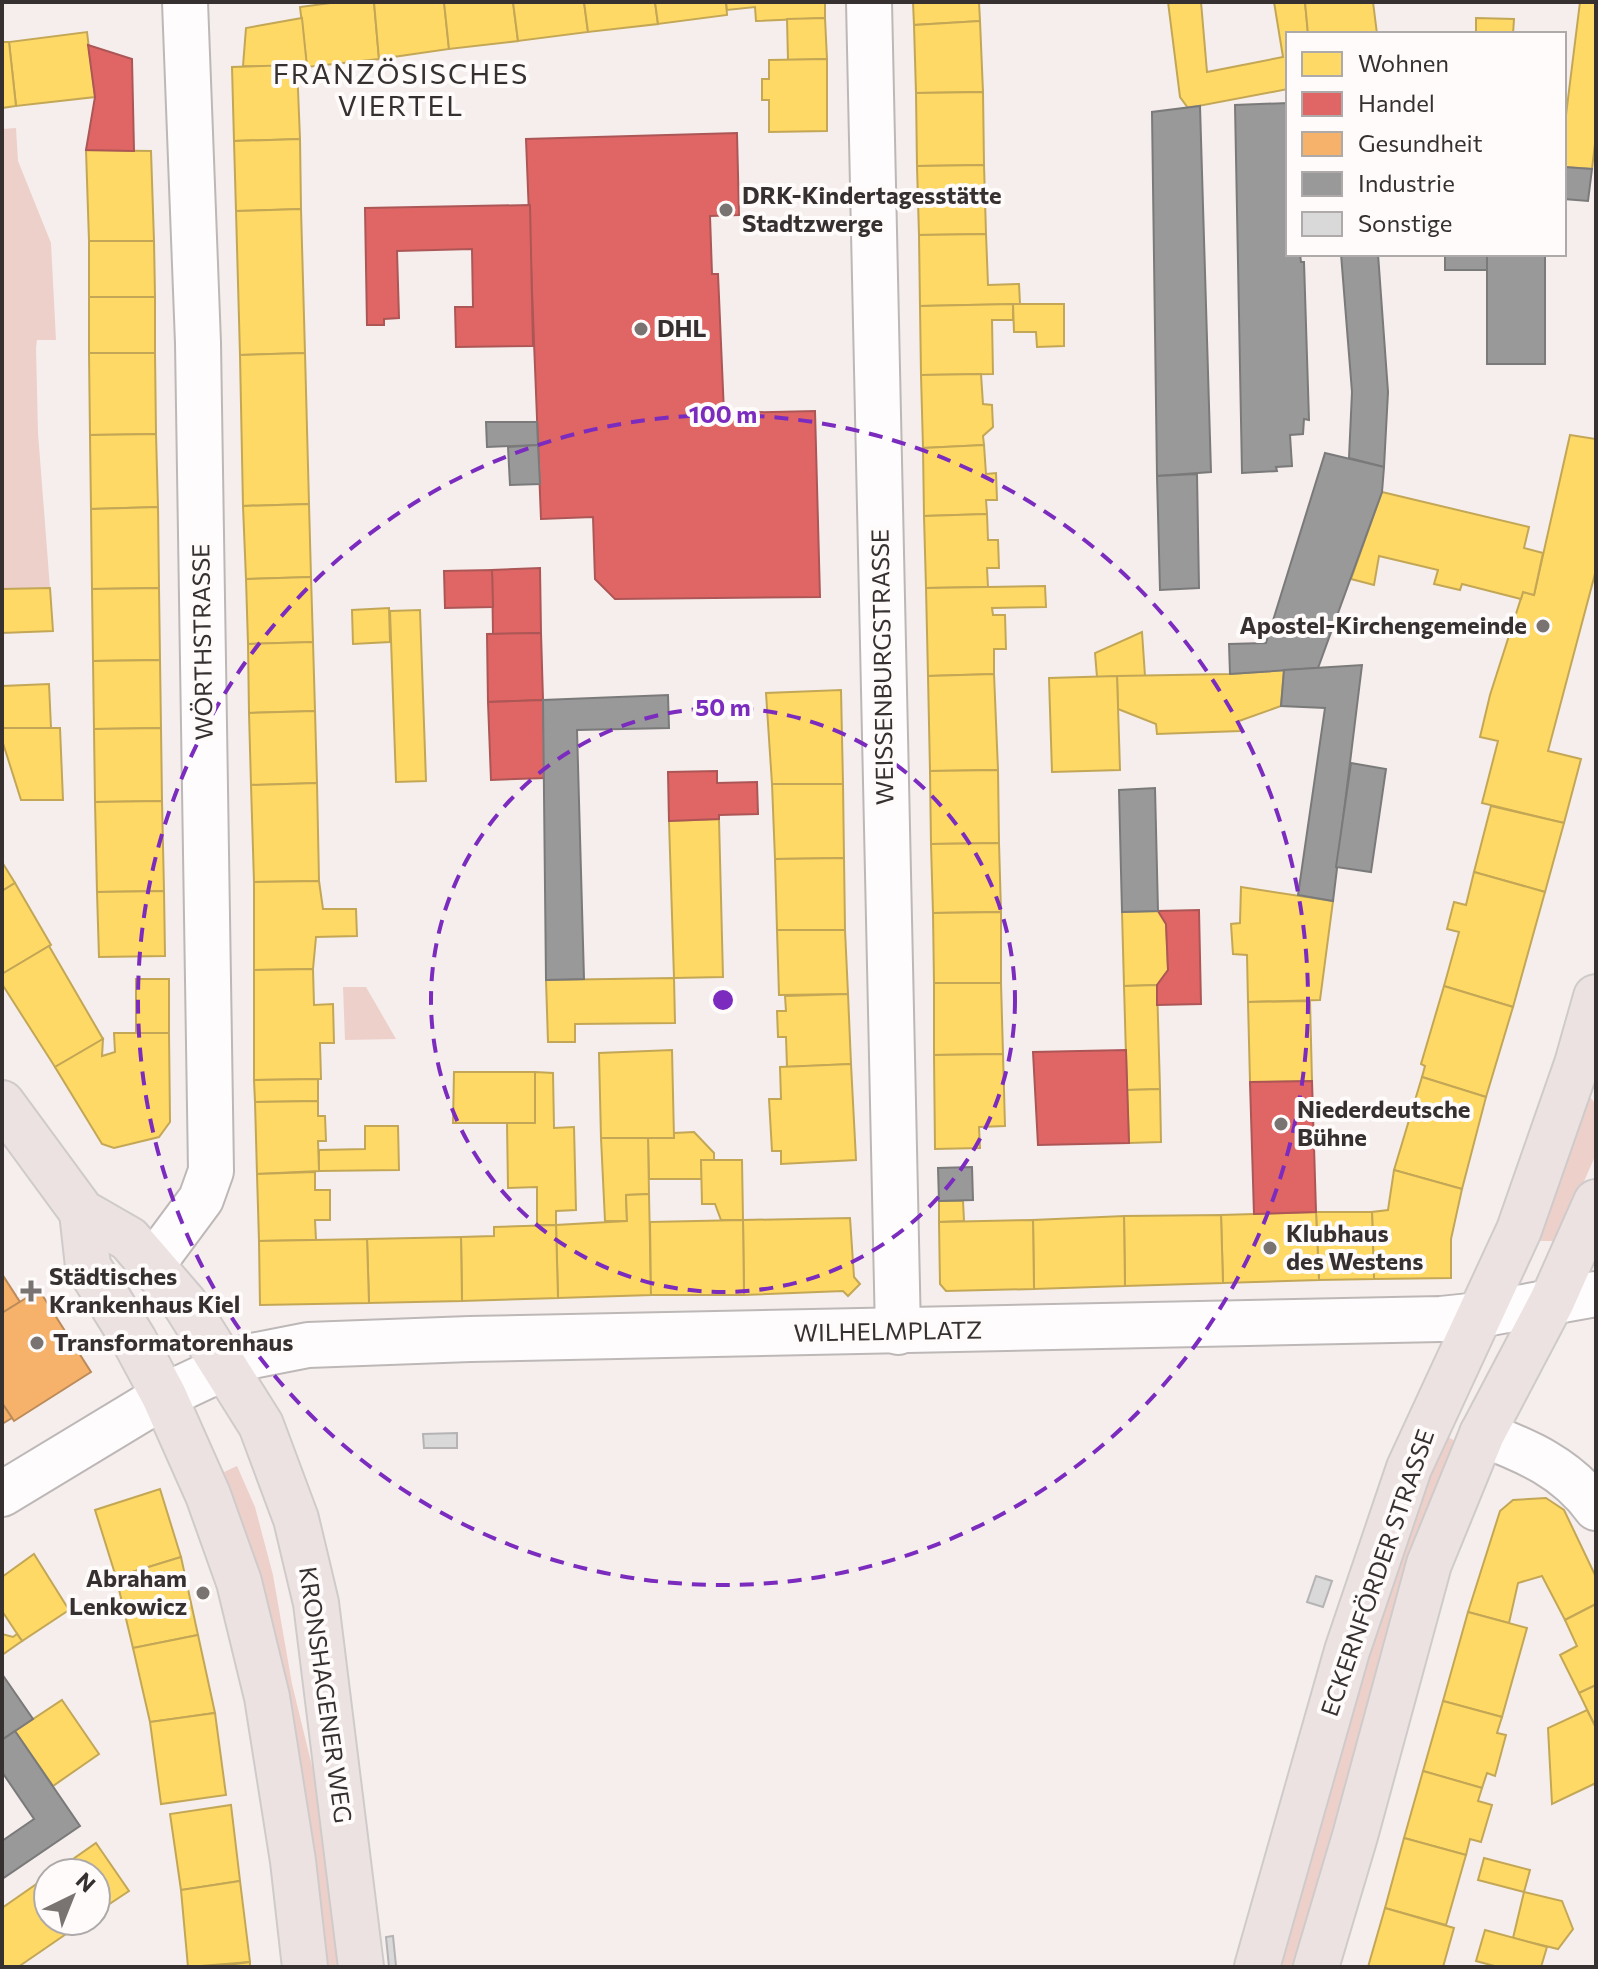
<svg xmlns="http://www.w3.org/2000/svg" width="1598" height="1969" font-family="Commissioner,sans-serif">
<rect width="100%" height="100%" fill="#f5eeec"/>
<g fill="#eed0ca">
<polygon points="16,128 18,161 51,243 56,340 37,340 36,348 38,433 50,588 2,589 2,129"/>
<polygon points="343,987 366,987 396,1039 345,1040"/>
<polygon points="1586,1096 1592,1099 1596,1106 1596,1154 1558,1241 1535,1241"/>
<polygon points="1445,1436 1460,1443 1395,1611 1293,1967 1277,1967 1358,1686 1419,1494"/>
<polygon points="237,1466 255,1507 273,1575 292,1684 321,1803 341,1967 324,1967 258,1583 239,1512 224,1472"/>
</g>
<g fill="#ffd966" stroke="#c3a756" stroke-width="2">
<polygon points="338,2 374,2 379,59 307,67 300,7"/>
<polygon points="374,2 444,2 449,49 379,59"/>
<polygon points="444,2 513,2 518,41 449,49"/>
<polygon points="513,2 584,2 588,32 518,41"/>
<polygon points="584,2 655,2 658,24 588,32"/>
<polygon points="655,2 726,2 727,15 658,24"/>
<polygon points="726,2 825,2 825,18 756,21 755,7 727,10"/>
<polygon points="913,2 979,2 980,21 914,25"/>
<polygon points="1168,2 1201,2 1207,72 1283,57 1274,2 1305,2 1308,34 1288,34 1288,89 1188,108 1180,97"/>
<polygon points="1305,2 1373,2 1377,34 1308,34"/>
<polygon points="1580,2 1596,2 1596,135 1592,169 1564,167 1564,131"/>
<polygon points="302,18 307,67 243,66 246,28"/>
<polygon points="825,18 827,59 788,60 787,19"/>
<polygon points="1476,18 1514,19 1513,34 1442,34 1442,32 1476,32"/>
<polygon points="980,21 983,92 916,93 914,25"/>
<polygon points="87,32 95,97 16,106 9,42"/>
<polygon points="2,42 9,42 16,106 2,108"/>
<polygon points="827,59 827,131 769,132 769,100 762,100 762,79 769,79 769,60"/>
<polygon points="297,65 300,139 234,141 232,67"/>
<polygon points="983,92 984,165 917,166 916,93"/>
<polygon points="300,139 301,209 236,211 234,141"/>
<polygon points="86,150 151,151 154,241 89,241"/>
<polygon points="984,165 986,234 919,235 917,166"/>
<polygon points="301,209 305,353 240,355 236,211"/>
<polygon points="986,234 988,285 1019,284 1020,304 920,306 919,235"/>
<polygon points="89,241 154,241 155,297 89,297"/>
<rect x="89" y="297" width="66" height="56"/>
<polygon points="1013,304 1013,320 992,320 993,374 921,375 920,306"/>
<polygon points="1013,304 1064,304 1064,346 1037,347 1036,332 1014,332"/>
<polygon points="89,353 155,353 156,434 90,435"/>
<polygon points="305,353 309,504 243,506 240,355"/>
<polygon points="981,374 983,404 992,405 993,427 983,436 984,445 923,448 921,375"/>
<polygon points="156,434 158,507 91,509 90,435"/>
<polygon points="1570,435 1596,439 1596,570 1548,751 1581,759 1564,823 1482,803 1498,741 1480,737 1490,695 1523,592 1534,595"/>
<polygon points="984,445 986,474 996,473 997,500 986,500 987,514 924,516 923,448"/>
<polygon points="1382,492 1529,527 1524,548 1543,553 1534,595 1523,592 1521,599 1462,584 1460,590 1434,584 1438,570 1379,556 1374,585 1351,579"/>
<polygon points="309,504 311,577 246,579 243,506"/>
<polygon points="158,507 159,588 92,589 91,509"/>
<polygon points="987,514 988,540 998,540 999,568 987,568 988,587 926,588 924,516"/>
<polygon points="311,577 313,642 248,644 246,579"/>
<polygon points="1045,586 1046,607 992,608 993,615 1005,615 1006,649 994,649 994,674 928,676 926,588"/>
<polygon points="50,588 53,631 2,633 2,589"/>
<polygon points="159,588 160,660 93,661 92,589"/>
<polygon points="389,608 390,642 353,644 352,610"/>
<polygon points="420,610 426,781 396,782 390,611"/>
<polygon points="1142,632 1145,676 1097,677 1095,653"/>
<polygon points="313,642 315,711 249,713 248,644"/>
<polygon points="160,660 161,728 94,729 93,661"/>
<polygon points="1284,670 1281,706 1239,721 1240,731 1157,734 1156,724 1118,709 1117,676 1230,674"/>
<polygon points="994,674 998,770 930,771 928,676"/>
<polygon points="1117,676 1120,770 1052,772 1049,678"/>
<polygon points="49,684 51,728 2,728 2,686"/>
<polygon points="841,690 843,784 772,784 766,693"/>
<polygon points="315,711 317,783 251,785 249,713"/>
<polygon points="2,728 60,728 63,800 21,800 2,740"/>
<polygon points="161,728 162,801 95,802 94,729"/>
<polygon points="998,770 999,843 931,844 930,771"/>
<polygon points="317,783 319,881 254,882 251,785"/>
<polygon points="772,784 843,784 844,858 775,859"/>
<polygon points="162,801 164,891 97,892 95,802"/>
<polygon points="1491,806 1564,823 1545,892 1474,872"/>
<polygon points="719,819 723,977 674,978 669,821"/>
<polygon points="999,843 1001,912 933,913 931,844"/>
<polygon points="844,858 845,930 777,930 775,859"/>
<polygon points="2,862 15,883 2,891"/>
<polygon points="1474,872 1545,892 1513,1007 1444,986 1459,932 1447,929 1454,902 1466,905"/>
<polygon points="319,881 323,909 356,909 357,936 316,937 313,969 254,970 254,882"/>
<polygon points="15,883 51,945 2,974 2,891"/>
<polygon points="1241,887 1333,901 1320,1000 1248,1002 1247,955 1233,954 1231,924 1240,923"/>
<polygon points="164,891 165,956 99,957 97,892"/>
<polygon points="1158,911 1166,924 1168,970 1157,985 1124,986 1122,912"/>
<polygon points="1001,912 1001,983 934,983 933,913"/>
<polygon points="777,930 845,930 848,994 779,995"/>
<polygon points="49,946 103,1039 55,1067 2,984 2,974"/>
<polygon points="313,969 314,1005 333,1004 334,1043 320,1043 321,1079 254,1080 254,970"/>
<polygon points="674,978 675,1023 575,1024 575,1042 548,1042 546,980"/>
<rect x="136" y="979" width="33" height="54"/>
<polygon points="934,983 1001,983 1003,1054 934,1055"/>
<polygon points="1157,985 1160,1089 1127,1090 1124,986"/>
<polygon points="1444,986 1513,1007 1486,1097 1422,1077 1425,1066 1421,1064"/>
<polygon points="848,994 851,1064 787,1067 786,1037 778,1037 777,1011 786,1011 785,996"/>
<polygon points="1310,1001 1312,1081 1250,1082 1248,1002"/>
<polygon points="114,1033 169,1033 170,1122 159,1137 114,1148 102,1144 55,1067 103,1039 102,1056 115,1052"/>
<polygon points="672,1050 674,1138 601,1138 599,1053"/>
<polygon points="1003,1054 1005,1126 979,1127 980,1148 935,1149 934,1055"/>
<polygon points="851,1064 856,1160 781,1164 781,1151 772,1151 769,1099 781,1099 780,1067"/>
<polygon points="454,1072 535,1072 535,1123 453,1123"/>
<polygon points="535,1072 553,1073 554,1128 574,1127 576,1210 556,1211 556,1225 537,1225 537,1187 508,1188 507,1123 535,1123"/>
<polygon points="1422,1077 1486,1097 1462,1189 1394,1170"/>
<polygon points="318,1079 318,1101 255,1102 254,1080"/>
<polygon points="1160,1089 1161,1142 1129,1143 1127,1090"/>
<polygon points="318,1101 318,1116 325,1116 326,1141 318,1141 319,1171 257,1174 255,1102"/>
<polygon points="365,1126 398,1126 399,1170 319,1171 319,1150 365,1149"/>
<polygon points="694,1132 714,1153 714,1160 701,1160 702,1179 649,1179 648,1138 674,1138 674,1133"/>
<polygon points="601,1138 648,1138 649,1194 626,1195 627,1221 605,1221"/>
<polygon points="701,1160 742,1160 743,1220 721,1220 715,1204 702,1204"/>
<polygon points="1394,1170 1462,1189 1451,1239 1451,1278 1374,1279 1372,1212 1388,1210"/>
<polygon points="315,1172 315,1190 330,1190 330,1220 315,1220 316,1240 259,1241 257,1174"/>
<polygon points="649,1194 651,1295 558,1298 556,1225 627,1221 626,1195"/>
<polygon points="939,1201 963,1201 964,1221 939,1222"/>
<polygon points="1316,1212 1372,1212 1374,1279 1319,1280"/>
<polygon points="1316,1212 1319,1280 1223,1283 1221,1215"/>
<polygon points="1221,1215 1223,1283 1125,1286 1124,1216"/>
<polygon points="1124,1216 1125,1286 1034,1289 1033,1220"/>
<polygon points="850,1218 854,1277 860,1284 848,1296 843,1291 744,1295 743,1220"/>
<polygon points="743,1220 744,1295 651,1295 650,1222"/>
<polygon points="1033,1220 1034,1289 946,1291 940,1284 939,1222"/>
<polygon points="556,1225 558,1298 462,1301 461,1237 494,1236 494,1227"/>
<polygon points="461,1237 462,1301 369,1303 367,1239"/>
<polygon points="367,1239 369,1303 260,1305 259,1241"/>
<polygon points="160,1489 181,1557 116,1577 95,1510"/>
<polygon points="1546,1498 1564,1510 1596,1577 1596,1604 1565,1620 1542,1576 1518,1583 1509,1623 1468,1612 1500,1511 1513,1500"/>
<polygon points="34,1554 69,1610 22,1641 2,1611 2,1577"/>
<polygon points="181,1557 198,1635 133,1648 116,1577"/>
<polygon points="1596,1604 1596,1685 1579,1693 1560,1655 1577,1646 1565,1620"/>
<polygon points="1468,1612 1527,1628 1502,1717 1443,1701"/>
<polygon points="2,1634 13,1637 17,1634 22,1641 2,1655"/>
<polygon points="198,1635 215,1713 150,1722 133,1648"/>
<polygon points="1596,1685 1596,1728 1579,1693"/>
<polygon points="62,1700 99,1754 53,1786 15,1731"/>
<polygon points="1443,1701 1502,1717 1497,1733 1506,1735 1495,1776 1487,1773 1482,1788 1423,1771"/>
<polygon points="1587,1710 1596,1728 1596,1783 1552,1804 1548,1728"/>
<polygon points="215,1713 226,1795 161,1804 150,1722"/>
<polygon points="1423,1771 1482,1788 1478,1801 1492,1805 1481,1842 1470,1839 1466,1855 1404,1838"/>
<polygon points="231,1805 240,1881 181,1890 170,1814"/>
<polygon points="1404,1838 1466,1855 1446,1925 1385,1908"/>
<polygon points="96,1843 129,1891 96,1913 96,1873 53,1873"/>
<polygon points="1484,1858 1530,1870 1524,1892 1478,1880"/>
<polygon points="48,1876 48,1921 85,1921 18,1967 2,1967 2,1908"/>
<polygon points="240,1881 250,1962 188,1967 181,1890"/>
<polygon points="1524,1892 1562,1901 1573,1929 1558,1949 1513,1938"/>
<polygon points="1385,1908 1454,1928 1443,1967 1368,1967"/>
<polygon points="1485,1930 1547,1947 1541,1967 1498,1967 1476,1961"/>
<polygon points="250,1962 250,1967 213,1967"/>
</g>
<g fill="#e06666" stroke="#ad5656" stroke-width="2">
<polygon points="88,45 132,59 134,151 86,150 95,97"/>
<polygon points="737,133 739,215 710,216 712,274 718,274 724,413 815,411 820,597 615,599 595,579 593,517 541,519 526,139"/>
<polygon points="530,205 533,346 456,347 455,307 473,307 472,249 397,251 399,318 384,319 384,325 367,325 365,208"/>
<polygon points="540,568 541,633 493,634 492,570"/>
<polygon points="492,570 493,607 445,608 444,571"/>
<polygon points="541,633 543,700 488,702 487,634"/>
<polygon points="543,700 545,778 491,780 488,702"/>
<polygon points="717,771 717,783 757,782 758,814 719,815 719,819 669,821 668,772"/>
<polygon points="1199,910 1201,1004 1157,1005 1157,985 1168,970 1166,924 1158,911"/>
<polygon points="1126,1050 1129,1143 1038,1145 1033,1052"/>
<polygon points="1312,1081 1316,1212 1254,1214 1250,1082"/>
</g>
<g fill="#f6b26b" stroke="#bc8b59" stroke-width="2">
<polygon points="2,1274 20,1302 2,1313"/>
<polygon points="39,1290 91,1372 14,1421 2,1403 2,1313"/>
<polygon points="2,1403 12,1418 2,1424"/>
</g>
<g fill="#999" stroke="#7b7a7a" stroke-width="2">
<polygon points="1288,103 1288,254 1300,254 1301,262 1304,262 1309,420 1304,419 1303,434 1290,435 1292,466 1276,467 1277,471 1242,473 1235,105"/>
<polygon points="1200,106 1211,472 1157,476 1152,112"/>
<polygon points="1564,167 1592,169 1588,201 1564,199"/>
<polygon points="1341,254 1378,254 1388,392 1384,467 1349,458 1352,392"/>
<rect x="1445" y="254" width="42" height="16"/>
<rect x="1487" y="254" width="58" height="110"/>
<polygon points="486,422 537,422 538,445 487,447"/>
<polygon points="538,445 540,484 510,485 508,447"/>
<polygon points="1325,453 1384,467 1382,492 1318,668 1230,674 1229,644 1266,643"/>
<polygon points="1197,474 1199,588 1160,590 1157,476"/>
<polygon points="1362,665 1333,901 1298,895 1325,708 1281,706 1284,670"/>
<polygon points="668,695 669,728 577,730 584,979 546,980 543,700"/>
<polygon points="1351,763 1386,769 1371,872 1336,867"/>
<polygon points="1155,788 1158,911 1122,912 1119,790"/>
<polygon points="972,1167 973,1200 939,1201 938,1168"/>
<polygon points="2,1674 33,1719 3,1739 2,1737"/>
<polygon points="15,1731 80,1826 2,1879 2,1841 34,1819 2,1772 2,1740"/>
</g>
<g fill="#dad9da" stroke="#b5b3b4" stroke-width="2">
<polygon points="457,1433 457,1448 424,1448 423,1434"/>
<polygon points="1316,1576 1332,1581 1323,1607 1307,1602"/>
<polygon points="393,1936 396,1966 389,1967 386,1937"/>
</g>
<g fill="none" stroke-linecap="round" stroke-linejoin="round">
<defs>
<g id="minor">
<polyline points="869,2 898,1332"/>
<polyline points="152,1265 201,1199 211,1171 198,343 185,2"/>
<path d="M1482 1434C1527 1451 1567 1468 1596 1508"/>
<polyline points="2,1494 164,1396 247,1357 308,1345 470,1339 1441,1319 1479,1315 1596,1294"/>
</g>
<g id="major">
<polyline points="2,1103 82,1212 129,1239 185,1304 261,1425 296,1519 316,1603 361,1967"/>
<polyline points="82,1212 88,1266 134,1340 164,1396 208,1495 239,1582 267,1697 293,1861 305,1967"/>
<polyline points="1257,1967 1347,1651 1409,1468 1519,1230 1577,1064 1596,997"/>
<polyline points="1316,1967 1355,1836 1429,1564 1482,1434 1552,1301 1596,1202"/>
</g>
</defs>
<use href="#minor" stroke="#bdb8b7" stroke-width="48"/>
<use href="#major" stroke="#cfcbca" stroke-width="48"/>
<use href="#minor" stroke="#fefcfc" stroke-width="44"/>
<use href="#major" stroke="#ece2e1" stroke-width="44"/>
</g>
<g fill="none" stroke="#7b2cbf" stroke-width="4" stroke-dasharray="14 10">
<circle cx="723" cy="1000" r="292"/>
<circle cx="723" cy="1000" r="585"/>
</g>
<g fill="#797372" stroke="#fefbfa" stroke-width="3">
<circle cx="726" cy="210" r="8"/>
<circle cx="641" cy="329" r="8"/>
<circle cx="1543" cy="626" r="8"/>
<circle cx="1281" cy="1124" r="8"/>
<circle cx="1270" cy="1248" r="8"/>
<path d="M27 1279h8v8h8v8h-8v8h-8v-8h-8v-8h8z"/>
<circle cx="37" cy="1343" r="8"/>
<circle cx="203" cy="1593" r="8"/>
</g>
<g text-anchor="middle" stroke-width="8" stroke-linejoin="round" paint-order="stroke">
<g font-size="24" font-weight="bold" fill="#363130" stroke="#fefbfa" text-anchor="start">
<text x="742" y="204">DRK-Kindertagesstätte<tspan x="742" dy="28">Stadtzwerge</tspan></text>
<text x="657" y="337">DHL</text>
<text x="1527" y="634" text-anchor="end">Apostel-Kirchengemeinde</text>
<text x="1297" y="1118">Niederdeutsche<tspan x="1297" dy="28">Bühne</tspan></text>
<text x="1286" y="1242">Klubhaus<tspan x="1286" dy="28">des Westens</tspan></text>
<text x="49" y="1285">Städtisches<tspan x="49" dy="28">Krankenhaus Kiel</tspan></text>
<text x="53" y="1351">Transformatorenhaus</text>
<text x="187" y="1587" text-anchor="end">Abraham<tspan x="187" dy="28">Lenkowicz</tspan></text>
</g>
<g font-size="24" fill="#363130" stroke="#fefbfa">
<text transform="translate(203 642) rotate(-91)" y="8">WÖRTHSTRASSE</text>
<text transform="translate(883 667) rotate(-91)" y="8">WEISSENBURGSTRASSE</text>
<text transform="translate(888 1332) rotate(-1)" y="8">WILHELMPLATZ</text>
<text transform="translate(1378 1573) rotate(-71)" y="8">ECKERNFÖRDER STRASSE</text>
<text transform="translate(325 1695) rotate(82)" y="8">KRONSHAGENER WEG</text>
</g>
<g font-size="28" letter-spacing="2" fill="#363130" stroke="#fefbfa">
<text x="401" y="84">FRANZÖSISCHES<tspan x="401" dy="32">VIERTEL</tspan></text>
</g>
</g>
<circle cx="723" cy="1000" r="12" fill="#7b2cbf" stroke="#fefbfa" stroke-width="4"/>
<g font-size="24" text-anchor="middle" font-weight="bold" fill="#7b2cbf" stroke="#fefbfa" stroke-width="8" stroke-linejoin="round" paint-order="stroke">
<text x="723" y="423">100 m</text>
<text x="723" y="716">50 m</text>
</g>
<rect width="1598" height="1969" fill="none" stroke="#363130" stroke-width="8"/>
<rect x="1286" y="32" width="280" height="224" fill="#fefbfa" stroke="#aeaaa9" stroke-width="2"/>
<rect x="1302" y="52" width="40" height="24" fill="#ffd966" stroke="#aeaaa9" stroke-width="2"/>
<text x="1358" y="72" font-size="24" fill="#363130">Wohnen</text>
<rect x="1302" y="92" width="40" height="24" fill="#e06666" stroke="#aeaaa9" stroke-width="2"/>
<text x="1358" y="112" font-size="24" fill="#363130">Handel</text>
<rect x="1302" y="132" width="40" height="24" fill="#f6b26b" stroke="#aeaaa9" stroke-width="2"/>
<text x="1358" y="152" font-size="24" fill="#363130">Gesundheit</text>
<rect x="1302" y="172" width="40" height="24" fill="#999999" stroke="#aeaaa9" stroke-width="2"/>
<text x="1358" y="192" font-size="24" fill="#363130">Industrie</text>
<rect x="1302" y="212" width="40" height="24" fill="#dad9da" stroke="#aeaaa9" stroke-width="2"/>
<text x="1358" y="232" font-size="24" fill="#363130">Sonstige</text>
<g transform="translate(72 1897) rotate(43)"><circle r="38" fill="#fefbfa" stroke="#aeaaa9" stroke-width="2"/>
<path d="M0-6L14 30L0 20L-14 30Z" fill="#797372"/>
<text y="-12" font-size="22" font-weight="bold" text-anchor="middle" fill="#363130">N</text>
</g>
</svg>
